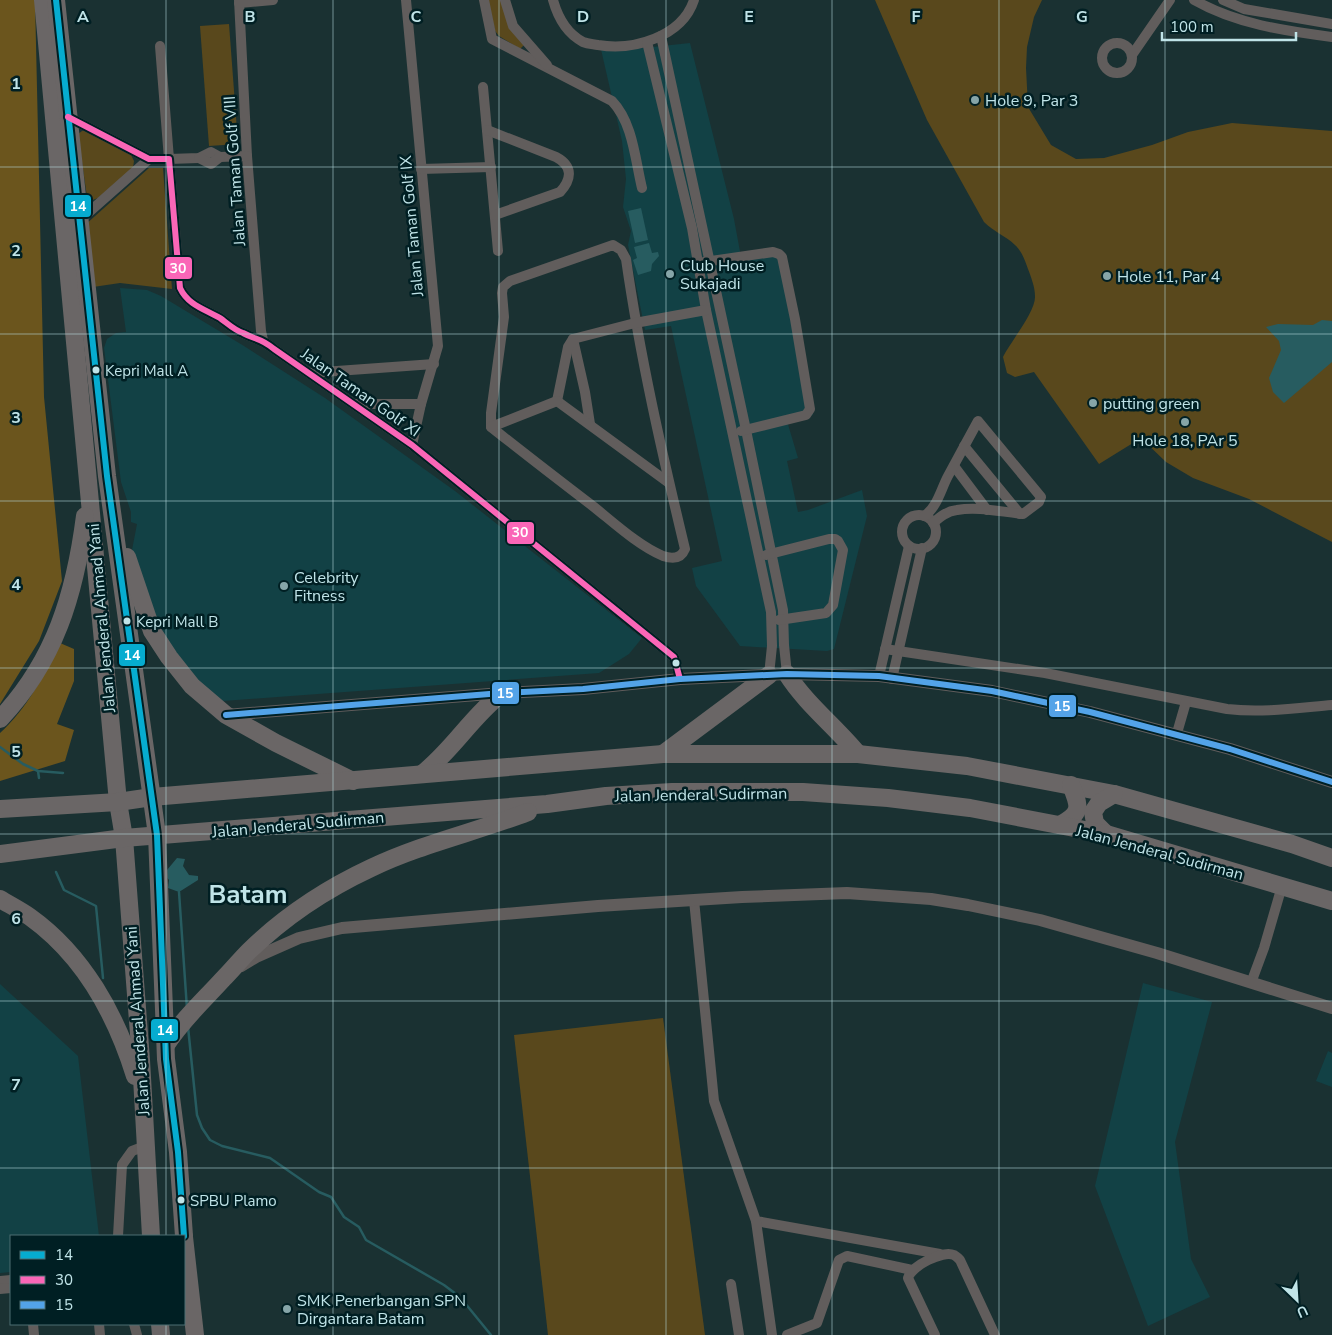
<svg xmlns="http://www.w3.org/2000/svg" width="1332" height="1335" font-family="'Nunito Sans',sans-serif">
<rect width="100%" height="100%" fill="#1a3132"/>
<g fill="#124145">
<polygon points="690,43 734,219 741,257 778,250 813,415 787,421 798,458 787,461 798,512 808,510 862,490 867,516 834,649 827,651 740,646 696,586 692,568 722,561 671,326 645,330 628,245 631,231 623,207 626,179 622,141 600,45 643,48"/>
<polygon points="120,288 147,290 161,296 244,346 325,398 455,491 642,638 629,654 599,673 223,701 213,694 204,687 161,634 132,550 137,524 131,522 131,512 121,482 104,348 107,339 116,333 126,332"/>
<polygon points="1143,983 1212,1002 1175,1142 1191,1259 1210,1297 1148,1326 1095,1186"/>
<polygon points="0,984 78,1056 99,1236 11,1236 11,1272 0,1273"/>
<polygon points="1328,1051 1332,1053 1332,1087 1316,1081"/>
</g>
<g fill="#59481c">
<polygon points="488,0 502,0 525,44 520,49 499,36 495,31"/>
<path d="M875 0H1042L1034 17 1027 47 1026 68 1028 107 1051 145 1076 159 1104 158 1152 145 1188 132 1232 123 1332 131V542L1249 499 1193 478 1166 462 1141 438 1099 464 1034 372 1015 377 1007 373 1003 357C1011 341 1036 311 1035 296 1035 287 1031 277 1028 269 1025 261 1022 251 1015 245 1006 236 994 232 984 222L927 120Z"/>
<polygon points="229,24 238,144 209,146 200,26"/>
<polygon points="87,130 130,153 134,161 133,168 98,198 90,201 87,197 78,134 82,131"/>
<polygon points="149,168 163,168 172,289 120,283 93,287 85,225"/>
<polygon points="663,1018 705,1335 548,1335 514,1035"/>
</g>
<g fill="#6b551d">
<polygon points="0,0 35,0 44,397 62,581 39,641 0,704"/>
<path d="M60 643 74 649V681L57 724 74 730 65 761 0 781V733C27 709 44 675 60 643Z"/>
</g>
<g fill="#275c60">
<polygon points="641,208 648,240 635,243 628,211"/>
<polygon points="649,243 652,253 658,252 659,256 652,264 651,271 638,275 633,260 637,258 634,247"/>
<polygon points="1322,320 1332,321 1332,362 1284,403 1273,392 1269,378 1281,350 1279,341 1266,327 1278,324 1313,325"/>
<polygon points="177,858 185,859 183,866 189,875 198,876 198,880 179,892 168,888 169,880 165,875 167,870"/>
</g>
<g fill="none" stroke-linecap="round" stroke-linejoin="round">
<g stroke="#275c60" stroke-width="2.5">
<polyline points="0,747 23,764 38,771 63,773"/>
<polyline points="38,771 39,778"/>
<polyline points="56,872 64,890 96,906 103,978"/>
<polyline points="179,892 187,1009"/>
<polyline points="188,1027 197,1115 202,1128 210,1140 222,1146 270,1158 319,1192 331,1197 344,1217 359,1227 366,1240 444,1285 460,1297 491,1335"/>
</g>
<g stroke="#615d5c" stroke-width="10">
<polyline points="239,0 247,156 261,331 263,340"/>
<polyline points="406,0 438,346 421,404 412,445"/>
<path d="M484 0 492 39 612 101C633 123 635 159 642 188"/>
<polyline points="505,0 513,26 547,65"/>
<path d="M553 0C558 18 566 33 583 42 588 44 593 44 598 45 633 51 682 37 694 0"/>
<path d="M1194 0C1236 24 1285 31 1332 37"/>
<polyline points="1223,0 1244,9 1332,24"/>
<polyline points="239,3 273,0"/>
<polyline points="661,36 746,430 783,610 784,645 787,674"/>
<polyline points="647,42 692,228 706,310 771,612 772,646 769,675"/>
<circle cx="1117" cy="58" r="15"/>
<polyline points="160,46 169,159 199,158 211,152 220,157 247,156"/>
<polyline points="1132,55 1170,0"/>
<polyline points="483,87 498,251"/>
<path d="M68 117 149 159H169L180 288C188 305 204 309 220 318 227 323 234 330 243 333 256 340 261 338 274 349L412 445 674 657 680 679"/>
<path d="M487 130 556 157C573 166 572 179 560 192L495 215"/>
<polyline points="199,158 211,164 220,157"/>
<polyline points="421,169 491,167"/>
<polyline points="79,221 149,159"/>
<path d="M613 245 621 250 626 259C640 357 662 453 685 549 681 559 672 559 663 556 639 546 614 523 594 507 560 481 525 454 491 427V413L504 317 502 293 503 287 510 281Z"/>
<polyline points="704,262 773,252 779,254 782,257 795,319 810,409 806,415 741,431"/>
<polyline points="573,339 585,392 590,424"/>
<polyline points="309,373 434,364"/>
<polyline points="557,401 568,347 573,339 635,323 706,310"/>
<polyline points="557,401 669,483"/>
<polyline points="355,404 421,404"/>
<polyline points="491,427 557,401"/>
<polyline points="964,446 1020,514"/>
<polyline points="954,466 987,510"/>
<circle cx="919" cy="532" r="17"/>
<path d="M924 516C937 508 941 489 948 476 958 458 968 439 978 421L1041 497 1039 502 1023 514C1001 512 978 506 957 510 947 511 940 517 933 523"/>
<polyline points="766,555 829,539 835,539 838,541 843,550 833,605 826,613 779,620"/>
<path d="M885 649 1045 673 1227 709C1262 713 1297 708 1332 705"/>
<polyline points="879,676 909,546"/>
<polyline points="892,679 922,548"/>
<polyline points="1177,733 1186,702"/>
<polyline points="694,900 714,1101 756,1221 940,1254"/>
<polyline points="1251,983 1264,948 1282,886"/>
<polyline points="756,1221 772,1335"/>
<polyline points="118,1236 122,1165 132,1151 145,1146"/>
<polyline points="0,1281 11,1280"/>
<polyline points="731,1284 739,1335"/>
<polyline points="0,1289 11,1288"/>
<polyline points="33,1324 34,1335"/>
<polyline points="99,1324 100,1335"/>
<polyline points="134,1324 137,1335"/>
<polyline points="787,1335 817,1323 839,1260 847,1256 912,1270"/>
<path d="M935 1335 908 1278C911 1266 943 1250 954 1255 956 1256 958 1258 960 1260L995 1335"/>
</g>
<g stroke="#615d5c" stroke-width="12">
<polyline points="226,715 502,693 583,689 680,679 787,674 879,676 992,691 1090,712 1230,749 1332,782"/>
<polyline points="241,966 256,957 299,938 342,928 598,906 742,897 847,893 931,899 968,905 1040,920 1157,953 1332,1008"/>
</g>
<g stroke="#6a6666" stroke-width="18">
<polyline points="43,0 118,802 124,838 141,1060 151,1236"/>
<polyline points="56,0 107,476 157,835 166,1059 178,1152 184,1236"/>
<polyline points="127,557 152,631 169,657 192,686 226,715 276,743 353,781"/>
<path d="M787 674C806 704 836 727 858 754"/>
<path d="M0 719C55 661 75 594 85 516"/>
<polyline points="663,754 769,675"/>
<path d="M422 774C452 751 472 716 502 693"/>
<polyline points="0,809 118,802 152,797 663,754 858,754 967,766 1114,794 1292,844 1332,858"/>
<path d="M1060 825C1082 813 1080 807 1071 785"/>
<polyline points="1106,834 1095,823 1093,812 1099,803 1114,794"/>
<polyline points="0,854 124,838 547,804 606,796 672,792 803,792 888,798 970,808 1106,834 1332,901"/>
<path d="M0 899C10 905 20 910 30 917 83 955 116 1015 135 1076"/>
<path d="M166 1045C182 1020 203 1001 223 979 232 970 240 960 249 951 284 917 326 889 371 868 421 844 476 832 528 812"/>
<polyline points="184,1237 195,1335"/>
<polyline points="160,1324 161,1335"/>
</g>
<defs>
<polyline id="bus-1" points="56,0 107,476 157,835 166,1059 178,1152 184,1236"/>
<path id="bus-2" d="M68 117 149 159H169L180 288C188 305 204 309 220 318 227 323 234 330 243 333 256 340 261 338 274 349L412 445 674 657 680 679"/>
<polyline id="bus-3" points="226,715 502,693 583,689 680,679 787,674 879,676 992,691 1090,712 1230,749 1332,782"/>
</defs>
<use href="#bus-1" stroke="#001f23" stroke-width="10"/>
<use href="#bus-2" stroke="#001f23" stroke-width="10"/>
<use href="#bus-3" stroke="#001f23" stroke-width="10"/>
<use href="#bus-1" stroke="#06acd0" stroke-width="6"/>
<use href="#bus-2" stroke="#fa66b7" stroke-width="6"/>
<use href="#bus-3" stroke="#53a3e8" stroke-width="6"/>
</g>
<path fill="none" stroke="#c0e4e8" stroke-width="1" stroke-opacity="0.55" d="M166 0V1236M333 0V1335M499 0V1335M666 0V1335M832 0V1335M999 0V1335M1165 0V1335M0 167H1332M0 334H1332M0 501H1332M0 668H1332M0 834H1332M0 1001H1332M0 1168H1332M166 1324V1335"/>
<g fill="#86a5a8" stroke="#001f23" stroke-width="2">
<circle cx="975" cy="100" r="5"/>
<circle cx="670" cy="274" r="5"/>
<circle cx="1107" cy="276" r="5"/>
<circle cx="1093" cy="403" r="5"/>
<circle cx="1185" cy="422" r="5"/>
<circle cx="284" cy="586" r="5"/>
<circle cx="287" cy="1309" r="5"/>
</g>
<g fill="#c0e4e8" stroke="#001f23" stroke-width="2">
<circle cx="96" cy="370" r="4.5"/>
<circle cx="127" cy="621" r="4.5"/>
<circle cx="676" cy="663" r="4.5"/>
<circle cx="181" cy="1200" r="4.5"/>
</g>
<g text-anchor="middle" stroke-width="5" stroke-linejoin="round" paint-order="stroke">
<g font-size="15" fill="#c0e4e8" stroke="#001f23" text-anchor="start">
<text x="105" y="376">Kepri Mall A</text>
<text x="136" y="627">Kepri Mall B</text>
<text x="190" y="1206">SPBU Plamo</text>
</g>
<g font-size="16" fill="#c0e4e8" stroke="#001f23" text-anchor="start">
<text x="985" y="106">Hole 9, Par 3</text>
<text x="680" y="271">Club House<tspan x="680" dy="18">Sukajadi</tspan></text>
<text x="1117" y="282">Hole 11, Par 4</text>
<text x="1103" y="409">putting green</text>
<text x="1185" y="446" text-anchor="middle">Hole 18, PAr 5</text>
<text x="294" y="583">Celebrity<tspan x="294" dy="18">Fitness</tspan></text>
<text x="297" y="1306">SMK Penerbangan SPN<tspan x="297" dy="18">Dirgantara Batam</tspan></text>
</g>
<g font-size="16" fill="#c0e4e8" stroke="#001f23">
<text transform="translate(234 171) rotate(-94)" y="6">Jalan Taman Golf VIII</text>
<text transform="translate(411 226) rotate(-95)" y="6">Jalan Taman Golf IX</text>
<text transform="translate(361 392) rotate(35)" y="6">Jalan Taman Golf XI</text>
<text transform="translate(101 618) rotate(-95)" y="6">Jalan Jenderal Ahmad Yani</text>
<text transform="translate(701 794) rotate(-1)" y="6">Jalan Jenderal Sudirman</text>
<text transform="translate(298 824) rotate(-5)" y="6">Jalan Jenderal Sudirman</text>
<text transform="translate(1160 852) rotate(15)" y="6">Jalan Jenderal Sudirman</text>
<text transform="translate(137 1021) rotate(-94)" y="6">Jalan Jenderal Ahmad Yani</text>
</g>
<g font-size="26" font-weight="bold" fill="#c0e4e8" stroke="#001f23">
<text x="248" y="903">Batam</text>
</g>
</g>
<g font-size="16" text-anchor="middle" font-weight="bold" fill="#c0e4e8" stroke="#001f23" stroke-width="5" stroke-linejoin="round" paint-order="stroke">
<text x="83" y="22">A</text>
<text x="250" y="22">B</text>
<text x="416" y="22">C</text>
<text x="583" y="22">D</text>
<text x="749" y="22">E</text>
<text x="916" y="22">F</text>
<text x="1082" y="22">G</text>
<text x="16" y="89">1</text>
<text x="16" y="256">2</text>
<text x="16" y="423">3</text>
<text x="16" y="590">4</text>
<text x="16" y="757">5</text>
<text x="16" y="924">6</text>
<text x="16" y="1090">7</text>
</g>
<g stroke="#001f23" stroke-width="2">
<rect x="64" y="194" width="28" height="24" rx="5" fill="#06acd0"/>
<rect x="164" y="256" width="29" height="24" rx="5" fill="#fa66b7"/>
<rect x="506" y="521" width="29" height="24" rx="5" fill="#fa66b7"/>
<rect x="118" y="643" width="28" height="24" rx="5" fill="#06acd0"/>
<rect x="491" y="681" width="29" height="24" rx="5" fill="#53a3e8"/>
<rect x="1048" y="694" width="29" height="24" rx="5" fill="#53a3e8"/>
<rect x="150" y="1018" width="29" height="24" rx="5" fill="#06acd0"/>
</g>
<g font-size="14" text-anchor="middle" font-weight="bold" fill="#fff">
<text x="78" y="211">14</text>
<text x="178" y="273">30</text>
<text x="520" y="537">30</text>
<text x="132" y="660">14</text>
<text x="505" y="698">15</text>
<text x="1062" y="711">15</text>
<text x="165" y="1035">14</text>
</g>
<rect x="10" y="1235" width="175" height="90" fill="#001f23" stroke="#4d6e72"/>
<rect x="20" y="1251" width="25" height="8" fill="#06acd0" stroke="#4d6e72"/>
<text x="55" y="1260" font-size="15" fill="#c0e4e8">14</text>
<rect x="20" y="1276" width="25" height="8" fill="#fa66b7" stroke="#4d6e72"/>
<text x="55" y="1285" font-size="15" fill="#c0e4e8">30</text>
<rect x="20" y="1301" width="25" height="8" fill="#53a3e8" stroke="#4d6e72"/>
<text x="55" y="1310" font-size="15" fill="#c0e4e8">15</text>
<g transform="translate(1297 1300) rotate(155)" stroke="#001f23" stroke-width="4" paint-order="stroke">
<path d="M0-4L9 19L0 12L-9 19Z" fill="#c0e4e8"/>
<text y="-8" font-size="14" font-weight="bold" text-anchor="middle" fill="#c0e4e8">U</text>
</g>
<path d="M1162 32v8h134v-8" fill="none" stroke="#c0e4e8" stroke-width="2.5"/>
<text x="1170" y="32" font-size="15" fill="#c0e4e8" stroke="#001f23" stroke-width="4" paint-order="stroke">100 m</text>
</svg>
